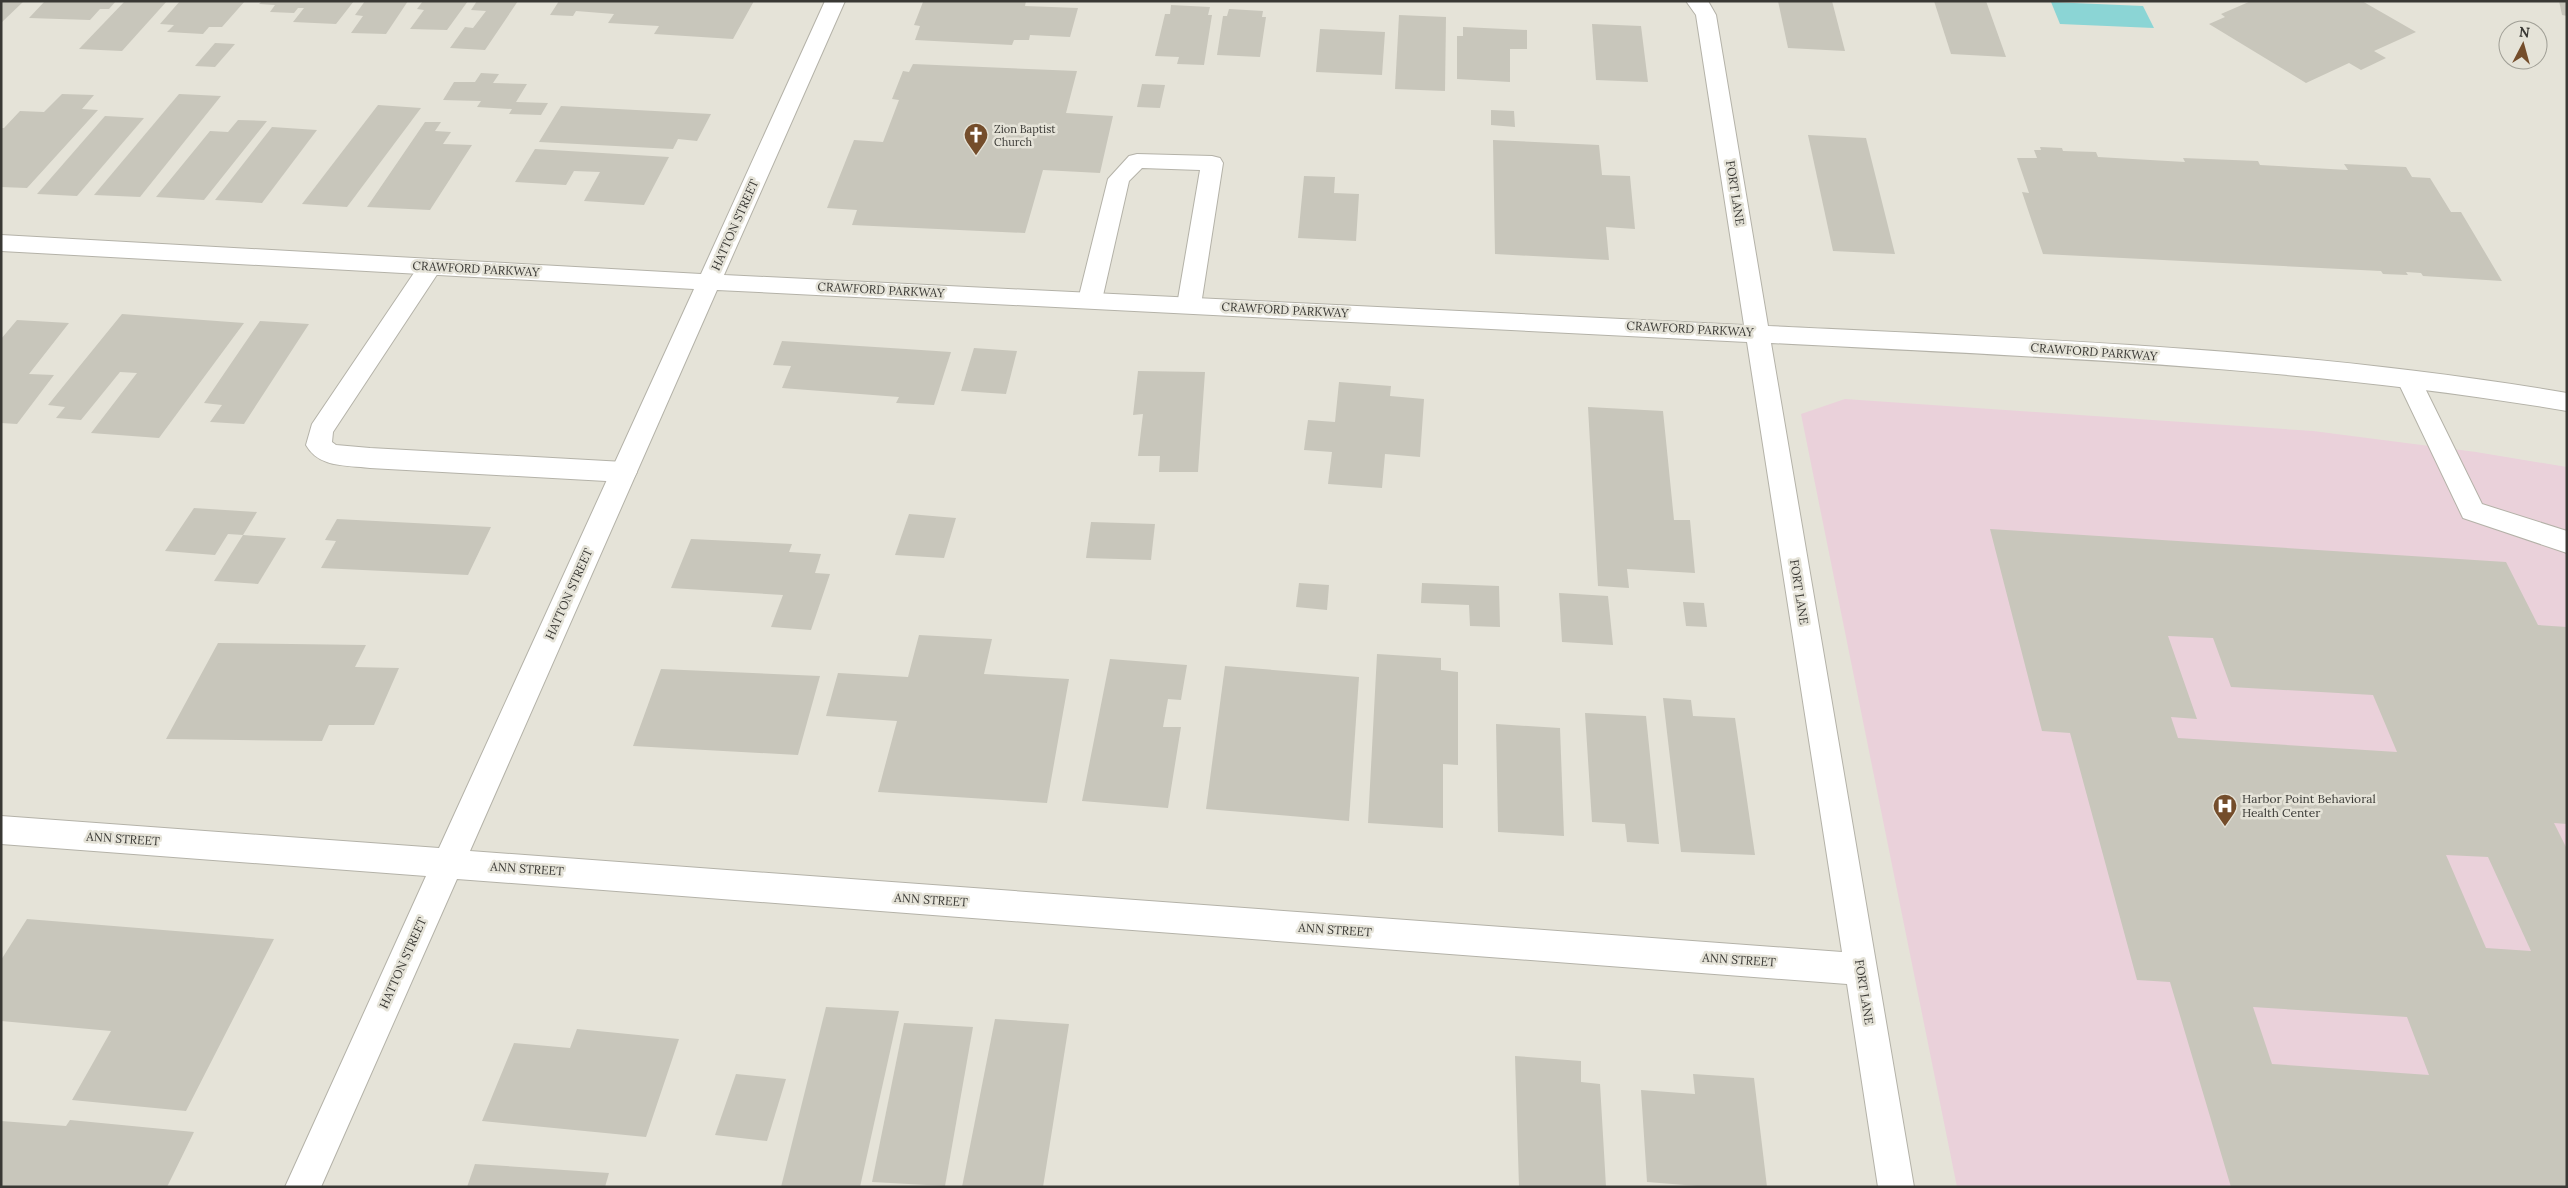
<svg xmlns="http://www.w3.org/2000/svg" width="2568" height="1188" font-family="Lora,serif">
<rect width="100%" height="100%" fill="#e5e3d8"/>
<polygon fill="#ead1da" points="1845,399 2313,431 2476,452 2567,467 2567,1187 1957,1187 1801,414"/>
<polygon fill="#8bd5d5" points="2051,2 2143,6 2154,28 2060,24"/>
<g fill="#c8c6bb" fill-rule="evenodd">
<polygon points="1,1 24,1 1,23"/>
<polygon points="45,1 116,1 109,9 100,9 90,20 29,18"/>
<polygon points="125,1 167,1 122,51 79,49"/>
<polygon points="180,1 245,1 222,27 209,27 203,34 167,32 174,25 160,24"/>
<polygon points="262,1 354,1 336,24 293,22 304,8 298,8 294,13 270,12 275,5 259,4"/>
<polygon points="365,1 408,1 386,34 351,33 363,16 355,15"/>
<polygon points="423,1 468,1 447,30 410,29 424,10 417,9"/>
<polygon points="477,1 518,1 485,50 450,48 465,27 473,28 486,11 471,10"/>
<polygon points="559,1 754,1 733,39 654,34 659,26 608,23 614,14 576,11 573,16 550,15"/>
<polygon points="1026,1 1025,6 1078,8 1070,37 1030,35 1029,40 1014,40 1012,45 915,40 920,26 914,25 923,2"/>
<polygon points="1778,1 1832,1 1845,51 1788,48"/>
<polygon points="1934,1 1986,1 2006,57 1951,54"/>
<polygon points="2251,1 2362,1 2416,32 2374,51 2386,58 2361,70 2349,63 2306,83 2209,24 2225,17 2221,14"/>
<polygon points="2559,1 2567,1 2567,16 2562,15"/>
<polygon points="1171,5 1210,7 1208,15 1212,15 1204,65 1177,64 1179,57 1155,56 1165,14 1170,14"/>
<polygon points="1229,9 1263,11 1262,17 1266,17 1260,57 1217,55 1223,16 1227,16"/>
<polygon points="1399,15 1446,17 1445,91 1395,89"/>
<polygon points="1592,24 1641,26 1648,82 1596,80"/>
<polygon points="1463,27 1527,30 1527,49 1510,49 1510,82 1457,79 1457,36 1463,36"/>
<polygon points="1320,29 1385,32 1382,75 1316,72"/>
<polygon points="215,43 235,44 215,67 195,66"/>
<polygon points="913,64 1077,71 1066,113 1113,116 1100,173 1043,170 1025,233 852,225 857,210 827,208 854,140 883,142 899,100 892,99 903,71 909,72"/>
<polygon points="481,73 499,74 493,83 527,84 516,102 548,103 541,115 509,114 512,109 477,107 481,101 443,100 454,82 475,82"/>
<polygon points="1142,84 1165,85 1160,108 1137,107"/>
<polygon points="62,94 94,95 82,109 98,110 27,188 1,187 1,128 4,128 20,111 44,112"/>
<polygon points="179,94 221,96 140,197 94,195"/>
<polygon points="378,105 421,108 347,207 302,204"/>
<polygon points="561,106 711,114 697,141 678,139 673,149 539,142"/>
<polygon points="1491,110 1514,111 1515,127 1491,125"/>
<polygon points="105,116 144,118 77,196 37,194"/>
<polygon points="238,120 267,121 204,200 156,197 210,131 228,132"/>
<polygon points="425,122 441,122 435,131 451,132 443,144 472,145 430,210 367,207"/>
<polygon points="272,127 317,130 262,203 215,200"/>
<polygon points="1808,135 1866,138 1895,254 1833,251"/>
<polygon points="1493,140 1599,145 1602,175 1630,176 1635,229 1606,227 1609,260 1495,254"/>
<polygon points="2040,147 2062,148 2063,151 2096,152 2098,157 2185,162 2183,158 2258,161 2260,165 2348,170 2344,164 2406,167 2412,177 2430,178 2451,212 2461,212 2502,281 2423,276 2421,273 2406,272 2408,275 2383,274 2381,271 2043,254 2022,192 2029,193 2017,158 2037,158 2034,150 2041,150"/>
<polygon points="535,149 669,157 644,205 584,201 600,172 574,171 566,185 515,182"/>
<polygon points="1304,176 1335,177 1334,193 1359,194 1356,241 1298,238"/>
<polygon points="122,314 244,323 159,438 91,433 137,373 120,372 81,420 56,418 65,407 48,405"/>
<polygon points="17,320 69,323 29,374 54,375 17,424 1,423 1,339"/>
<polygon points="260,321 309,324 244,424 210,422 222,405 204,403"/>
<polygon points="782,341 906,349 951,352 934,405 896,403 899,397 782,388 791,366 773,365"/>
<polygon points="974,348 1017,351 1006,394 961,391"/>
<polygon points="1138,371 1205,372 1198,472 1159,472 1160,456 1138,456 1143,414 1133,415"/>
<polygon points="1339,382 1391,386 1390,396 1424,399 1420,457 1385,454 1382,488 1328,484 1332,452 1304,450 1308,420 1335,422"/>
<polygon points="1588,407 1663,411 1674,520 1690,520 1695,573 1627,569 1629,588 1598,586"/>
<polygon points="194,508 257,512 243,535 228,534 215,555 165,551"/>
<polygon points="909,514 956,518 944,558 895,555"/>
<polygon points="337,519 491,527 468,575 321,568 336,541 325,540"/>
<polygon points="1091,522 1155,524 1151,560 1086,558"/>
<path d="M1990 529 2506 562 2538 625 2567 627V824L2554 823 2567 849V1187H2231L2170 982 2137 980 2070 733 2042 731ZM2168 636 2213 638 2231 687 2373 695 2397 752 2178 738 2171 717 2197 719ZM2446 855 2488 857 2531 951 2486 948ZM2253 1007 2407 1017 2429 1075 2272 1064Z"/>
<polygon points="243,535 286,538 258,584 214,581"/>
<polygon points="691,539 792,544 789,552 821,554 815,573 830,574 811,630 771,627 783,595 671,588"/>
<polygon points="1299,583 1329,585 1327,610 1296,607"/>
<polygon points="1422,583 1499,586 1500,627 1470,626 1469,605 1421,603"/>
<polygon points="1559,593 1608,596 1613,645 1562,642"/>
<polygon points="1683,602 1704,603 1707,627 1686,626"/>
<polygon points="919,635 992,639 984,674 1069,679 1047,803 878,792 897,721 826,716 838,673 908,677"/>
<polygon points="218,643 366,645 355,667 399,668 374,725 329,725 322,741 166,739"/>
<polygon points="1377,654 1441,658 1441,670 1458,672 1458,765 1443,764 1443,828 1368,823"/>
<polygon points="1110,659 1187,665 1181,700 1168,699 1163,727 1181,727 1168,808 1082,801"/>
<polygon points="1225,666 1359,677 1349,821 1206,809"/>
<polygon points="661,669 820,676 798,755 633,746"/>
<polygon points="1663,698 1691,700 1693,716 1735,718 1755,855 1681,852"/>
<polygon points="1585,713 1646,716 1659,844 1627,842 1625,824 1592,822"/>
<polygon points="1496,724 1560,728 1564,836 1498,832"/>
<polygon points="27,919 274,939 186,1111 72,1100 111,1031 1,1021 1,960"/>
<polygon points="826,1007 899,1011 860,1187 781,1187"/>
<polygon points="995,1019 1069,1024 1043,1187 962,1187"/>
<polygon points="904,1023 973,1027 945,1186 872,1182"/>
<polygon points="577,1029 679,1039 646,1137 482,1121 514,1043 570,1048"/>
<polygon points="1515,1056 1581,1061 1581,1082 1600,1084 1606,1187 1519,1187"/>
<polygon points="736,1074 786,1079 767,1141 715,1135"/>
<polygon points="1693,1074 1754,1078 1767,1187 1710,1187 1647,1182 1641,1090 1695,1094"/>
<polygon points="70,1120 194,1132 167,1187 1,1187 1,1121 66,1126"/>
<polygon points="475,1164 609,1173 605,1187 467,1187"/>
</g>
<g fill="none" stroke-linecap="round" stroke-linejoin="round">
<defs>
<g id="lane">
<polygon points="1137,154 1212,156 1220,158 1223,163 1201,305 1197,311 1189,313 1181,311 1177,305 1200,170 1142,168 1129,181 1102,300 1098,306 1090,308 1082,306 1078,300 1108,179 1129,156"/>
<path d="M430 259 438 261 442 267 333 432 332 442 336 445 370 448 624 462 633 465 637 472 633 479 624 482 370 468C346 465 319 468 306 445L312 424 422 261Z"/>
<polygon points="2409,371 2418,374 2421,380 2482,504 2567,531 2567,553 2463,518 2397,380 2400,374"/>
</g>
<path id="street" d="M825 1H845L724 275 1744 325 1696 15 1686 1H1708L1716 15 1768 326C2035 339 2303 348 2567 393V411C2304 366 2037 357 1771 343L1914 1187H1878L1847 984 457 879 321 1187H285L426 876 1 844V816L439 848 694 289 1 251V235L701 274ZM717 290 1747 342 1842 952 470 851Z"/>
</defs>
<use href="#lane" stroke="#b4b2a8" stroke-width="2"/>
<use href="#street" stroke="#b4b2a8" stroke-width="2"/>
<use href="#lane" fill="#fff" fill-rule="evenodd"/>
<use href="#street" fill="#fff" fill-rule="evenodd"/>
</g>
<defs>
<symbol id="church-pin" viewBox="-11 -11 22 30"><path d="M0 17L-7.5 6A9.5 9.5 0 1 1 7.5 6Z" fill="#744d2b" stroke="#e5e3d8"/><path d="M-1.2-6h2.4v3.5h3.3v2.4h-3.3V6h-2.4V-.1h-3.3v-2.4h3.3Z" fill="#fff"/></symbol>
<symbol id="hospital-pin" viewBox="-11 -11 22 30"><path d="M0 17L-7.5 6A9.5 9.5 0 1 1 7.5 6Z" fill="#744d2b" stroke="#e5e3d8"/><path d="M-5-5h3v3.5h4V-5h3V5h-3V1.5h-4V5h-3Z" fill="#fff"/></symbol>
</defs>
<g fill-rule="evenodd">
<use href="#church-pin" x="962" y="121" width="28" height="38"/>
<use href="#hospital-pin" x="2211" y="792" width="28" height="38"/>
</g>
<g text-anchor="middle" stroke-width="5" stroke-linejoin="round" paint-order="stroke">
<g font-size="11" fill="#393834" stroke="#e5e3d8" text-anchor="start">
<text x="994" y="133">Zion Baptist<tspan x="994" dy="13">Church</tspan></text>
</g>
<g font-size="12" fill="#393834" stroke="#e5e3d8">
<text transform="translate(1735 193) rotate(81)" y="4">FORT LANE</text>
<text transform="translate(735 225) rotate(-66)" y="4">HATTON STREET</text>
<text transform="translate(476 269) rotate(3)" y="4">CRAWFORD PARKWAY</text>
<text transform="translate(881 290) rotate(3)" y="4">CRAWFORD PARKWAY</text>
<text transform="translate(1285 310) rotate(3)" y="4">CRAWFORD PARKWAY</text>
<text transform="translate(1690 329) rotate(3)" y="4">CRAWFORD PARKWAY</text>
<text transform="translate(2094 352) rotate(4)" y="4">CRAWFORD PARKWAY</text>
<text transform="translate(1799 592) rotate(81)" y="4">FORT LANE</text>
<text transform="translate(569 594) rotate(-66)" y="4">HATTON STREET</text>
<text transform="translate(123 839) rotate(4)" y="4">ANN STREET</text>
<text transform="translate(527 869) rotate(4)" y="4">ANN STREET</text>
<text transform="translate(931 900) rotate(4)" y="4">ANN STREET</text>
<text transform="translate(1335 930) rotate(4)" y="4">ANN STREET</text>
<text transform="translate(1739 960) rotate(4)" y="4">ANN STREET</text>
<text transform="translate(403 963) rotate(-66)" y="4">HATTON STREET</text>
<text transform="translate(1864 992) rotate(81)" y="4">FORT LANE</text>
</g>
<g font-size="12" fill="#393834" stroke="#e5e3d8" text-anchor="start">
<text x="2242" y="803">Harbor Point Behavioral<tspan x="2242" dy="14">Health Center</tspan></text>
</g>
</g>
<rect width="2568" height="1188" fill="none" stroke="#393834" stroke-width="5"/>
<g transform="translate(2523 45) rotate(6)"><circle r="24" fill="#e5e3d8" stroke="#a09f96"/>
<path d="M0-4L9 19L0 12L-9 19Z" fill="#744d2b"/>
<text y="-8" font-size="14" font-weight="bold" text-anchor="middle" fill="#393834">N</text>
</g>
</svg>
